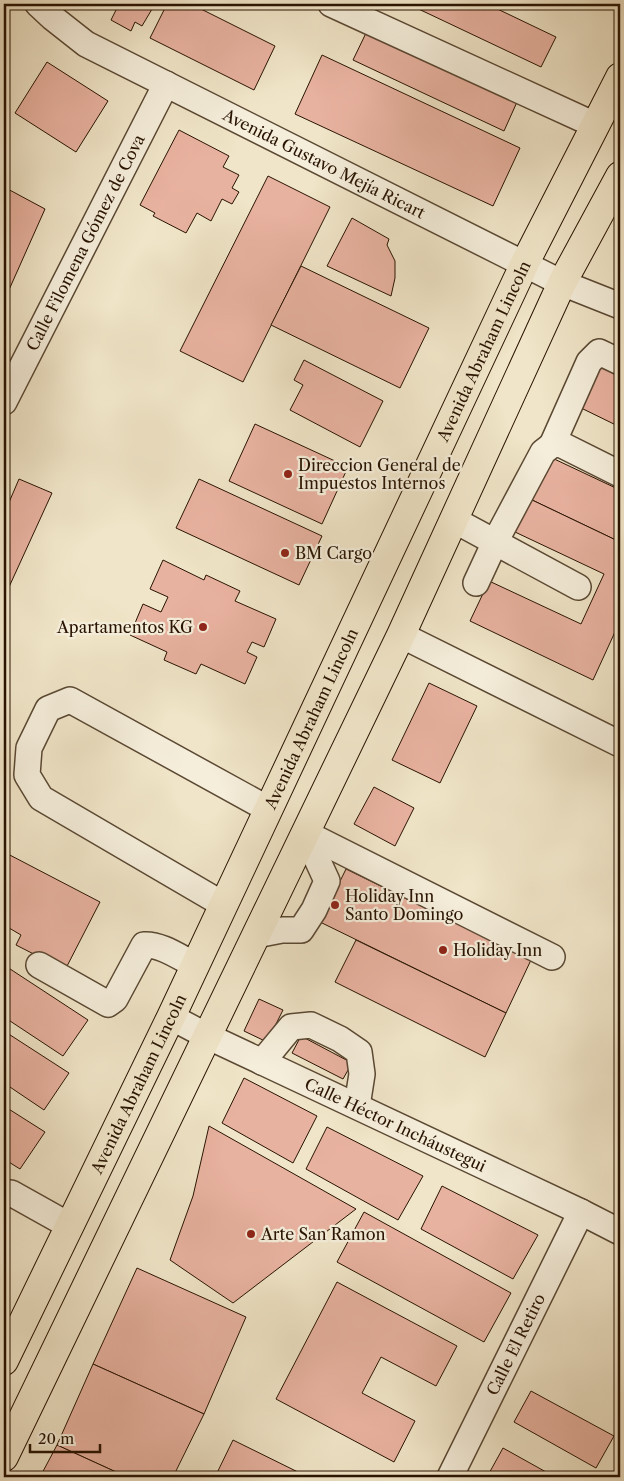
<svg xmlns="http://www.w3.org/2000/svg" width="624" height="1481" font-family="'Libre Caslon Text',serif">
<rect width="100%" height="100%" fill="#f0e5c8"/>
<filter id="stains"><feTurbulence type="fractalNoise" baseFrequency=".004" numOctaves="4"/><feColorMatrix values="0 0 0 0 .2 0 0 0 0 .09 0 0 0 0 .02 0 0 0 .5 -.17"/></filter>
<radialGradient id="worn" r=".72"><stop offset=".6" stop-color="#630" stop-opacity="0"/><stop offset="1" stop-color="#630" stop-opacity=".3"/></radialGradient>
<g fill="#e8b2a0" stroke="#281301">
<polygon points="119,4 155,4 142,26 135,22 131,31 111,20"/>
<polygon points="167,4 191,4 275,46 254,90 150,38"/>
<polygon points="408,4 487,4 556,37 541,67"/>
<polygon points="367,31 517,102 504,131 353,60"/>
<polygon points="322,55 520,148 493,206 295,114"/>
<polygon points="47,62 108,101 76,152 15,113"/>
<polygon points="179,130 229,156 223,167 239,175 232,188 239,192 232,204 222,199 211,221 197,213 186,233 153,216 155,213 140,205"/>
<polygon points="268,176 330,207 243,382 180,351"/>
<polygon points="4,187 45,209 4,301"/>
<polygon points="352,218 389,239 387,245 395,261 395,278 391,296 327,266"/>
<polygon points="301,266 429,328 400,388 271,325"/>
<polygon points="599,358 620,369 620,427 577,406"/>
<polygon points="304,360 383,401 360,447 290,410 303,385 294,380"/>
<polygon points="255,424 348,467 322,524 229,481"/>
<polygon points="550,457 620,490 620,542 530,499"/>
<polygon points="19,479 52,493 9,587 4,585 4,514"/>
<polygon points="199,479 322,536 299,585 176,528"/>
<polygon points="530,499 620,542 620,621 593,680 470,621 489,581 581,624 604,574 515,532"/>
<polygon points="163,560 204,580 206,575 240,591 235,601 276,619 264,647 252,642 247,652 257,657 245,684 201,664 196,674 164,660 167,652 130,635 143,604 161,612 168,597 150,589"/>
<polygon points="429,683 477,706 440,783 392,760"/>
<polygon points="374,787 414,808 395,846 354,824"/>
<polygon points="4,852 100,902 65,970 16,945 21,935 4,925"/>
<polygon points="346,869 531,960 506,1013 320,922"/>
<polygon points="356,940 506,1013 485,1057 335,982"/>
<polygon points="4,965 88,1020 63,1056 4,1017"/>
<polygon points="259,999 283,1010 267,1042 244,1031"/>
<polygon points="4,1031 69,1073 44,1110 4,1083"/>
<polygon points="301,1036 352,1063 343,1079 292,1053"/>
<polygon points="244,1078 317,1116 293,1163 222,1123"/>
<polygon points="4,1106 45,1132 20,1169 4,1159"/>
<polygon points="209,1126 356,1209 233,1303 170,1260 193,1196"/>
<polygon points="327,1127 423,1176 398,1220 306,1169"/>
<polygon points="442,1186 538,1235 513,1279 421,1229"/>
<polygon points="364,1212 511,1293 484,1342 337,1262"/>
<polygon points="137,1268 246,1317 204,1414 93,1364"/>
<polygon points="337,1282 457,1346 436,1386 381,1357 362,1393 415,1421 394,1462 276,1399"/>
<polygon points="93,1364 204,1414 173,1477 127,1477 57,1445"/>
<polygon points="531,1391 614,1436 596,1468 514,1422"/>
<polygon points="233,1440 308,1477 215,1477"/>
<polygon points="57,1445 127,1477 40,1477"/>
<polygon points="503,1448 555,1477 487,1477"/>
</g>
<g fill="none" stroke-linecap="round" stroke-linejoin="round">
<defs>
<g id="minor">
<path id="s1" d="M38 4 53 18 86 44 562 283 620 306"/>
<polyline points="331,4 595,125"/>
<path id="s2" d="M4 402 166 84"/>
<polyline points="552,445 589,362 599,352 620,362"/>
<polyline points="454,520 578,587"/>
<polyline points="476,583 495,542 543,452 552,445 560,444 620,474"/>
<polyline points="401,635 620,744"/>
<polyline points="305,833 552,957"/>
<polyline points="224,905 41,798 27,775 29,748 48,709 70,700 268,809"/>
<polyline points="256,935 282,930 301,930 314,910 327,881 305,833"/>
<path d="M39 965 108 1004 115 999 144 945C161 944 179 957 195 965"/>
<path id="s3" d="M171 1017 207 1036 581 1212 620 1232"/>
<polyline points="262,1062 291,1027 311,1025 340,1039 359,1052 362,1074 357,1106"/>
<polyline points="4,1196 11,1193 70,1226"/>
<path id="s4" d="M450 1477 581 1212"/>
</g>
<g id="major">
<path id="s5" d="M4 1361 171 1017 525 263 620 77"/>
<polyline points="4,1457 401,635 562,283 620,176"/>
</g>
</defs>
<use href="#minor" stroke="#5a4833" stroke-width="28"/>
<use href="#major" stroke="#281301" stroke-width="30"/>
<use href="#minor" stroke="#f5eedb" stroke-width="25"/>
<use href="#major" stroke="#f0e5c8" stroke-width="28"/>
</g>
<g fill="#8f2418" stroke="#f5eedb" stroke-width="2">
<circle cx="288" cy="474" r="5"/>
<circle cx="285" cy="553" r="5"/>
<circle cx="203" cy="627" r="5"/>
<circle cx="335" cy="905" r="5"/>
<circle cx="443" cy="950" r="5"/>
<circle cx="251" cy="1234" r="5"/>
</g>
<g text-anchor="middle" stroke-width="4.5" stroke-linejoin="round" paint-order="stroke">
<g font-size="16" fill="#281301" stroke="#f5eedb">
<text dy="6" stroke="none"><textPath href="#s1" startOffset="329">Avenida Gustavo Mejía Ricart</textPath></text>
<text dy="6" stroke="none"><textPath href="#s2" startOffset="179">Calle Filomena Gómez de Cova</textPath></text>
<text dy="6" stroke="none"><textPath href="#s5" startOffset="1118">Avenida Abraham Lincoln</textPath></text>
<text dy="6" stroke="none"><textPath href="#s5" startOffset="712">Avenida Abraham Lincoln</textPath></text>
<text dy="6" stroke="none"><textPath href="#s5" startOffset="308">Avenida Abraham Lincoln</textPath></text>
<text dy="6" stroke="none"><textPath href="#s3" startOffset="249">Calle Héctor Incháustegui</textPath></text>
<text dy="6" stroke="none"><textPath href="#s4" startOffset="148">Calle El Retiro</textPath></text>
</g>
<g font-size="16" fill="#281301" stroke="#f5eedb" text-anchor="start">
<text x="298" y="471">Direccion General de<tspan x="298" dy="18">Impuestos Internos</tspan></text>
<text x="295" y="559">BM Cargo</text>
<text x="193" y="633" text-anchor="end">Apartamentos KG</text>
<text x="345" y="902">Holiday Inn<tspan x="345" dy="18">Santo Domingo</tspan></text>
<text x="453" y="956">Holiday Inn</text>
<text x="261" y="1240">Arte San Ramon</text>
</g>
</g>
<rect width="624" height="1481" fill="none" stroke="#f0e5c8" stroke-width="20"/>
<rect x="5" y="5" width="614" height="1471" fill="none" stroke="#281301" stroke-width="2.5"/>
<rect x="10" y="10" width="604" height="1461" fill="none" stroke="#281301"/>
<path d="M30 1444v8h70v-8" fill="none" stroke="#281301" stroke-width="2.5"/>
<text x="38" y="1444" font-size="15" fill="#281301" stroke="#f5eedb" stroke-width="4" paint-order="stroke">20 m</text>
<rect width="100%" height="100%" filter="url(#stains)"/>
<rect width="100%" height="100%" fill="url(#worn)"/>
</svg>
